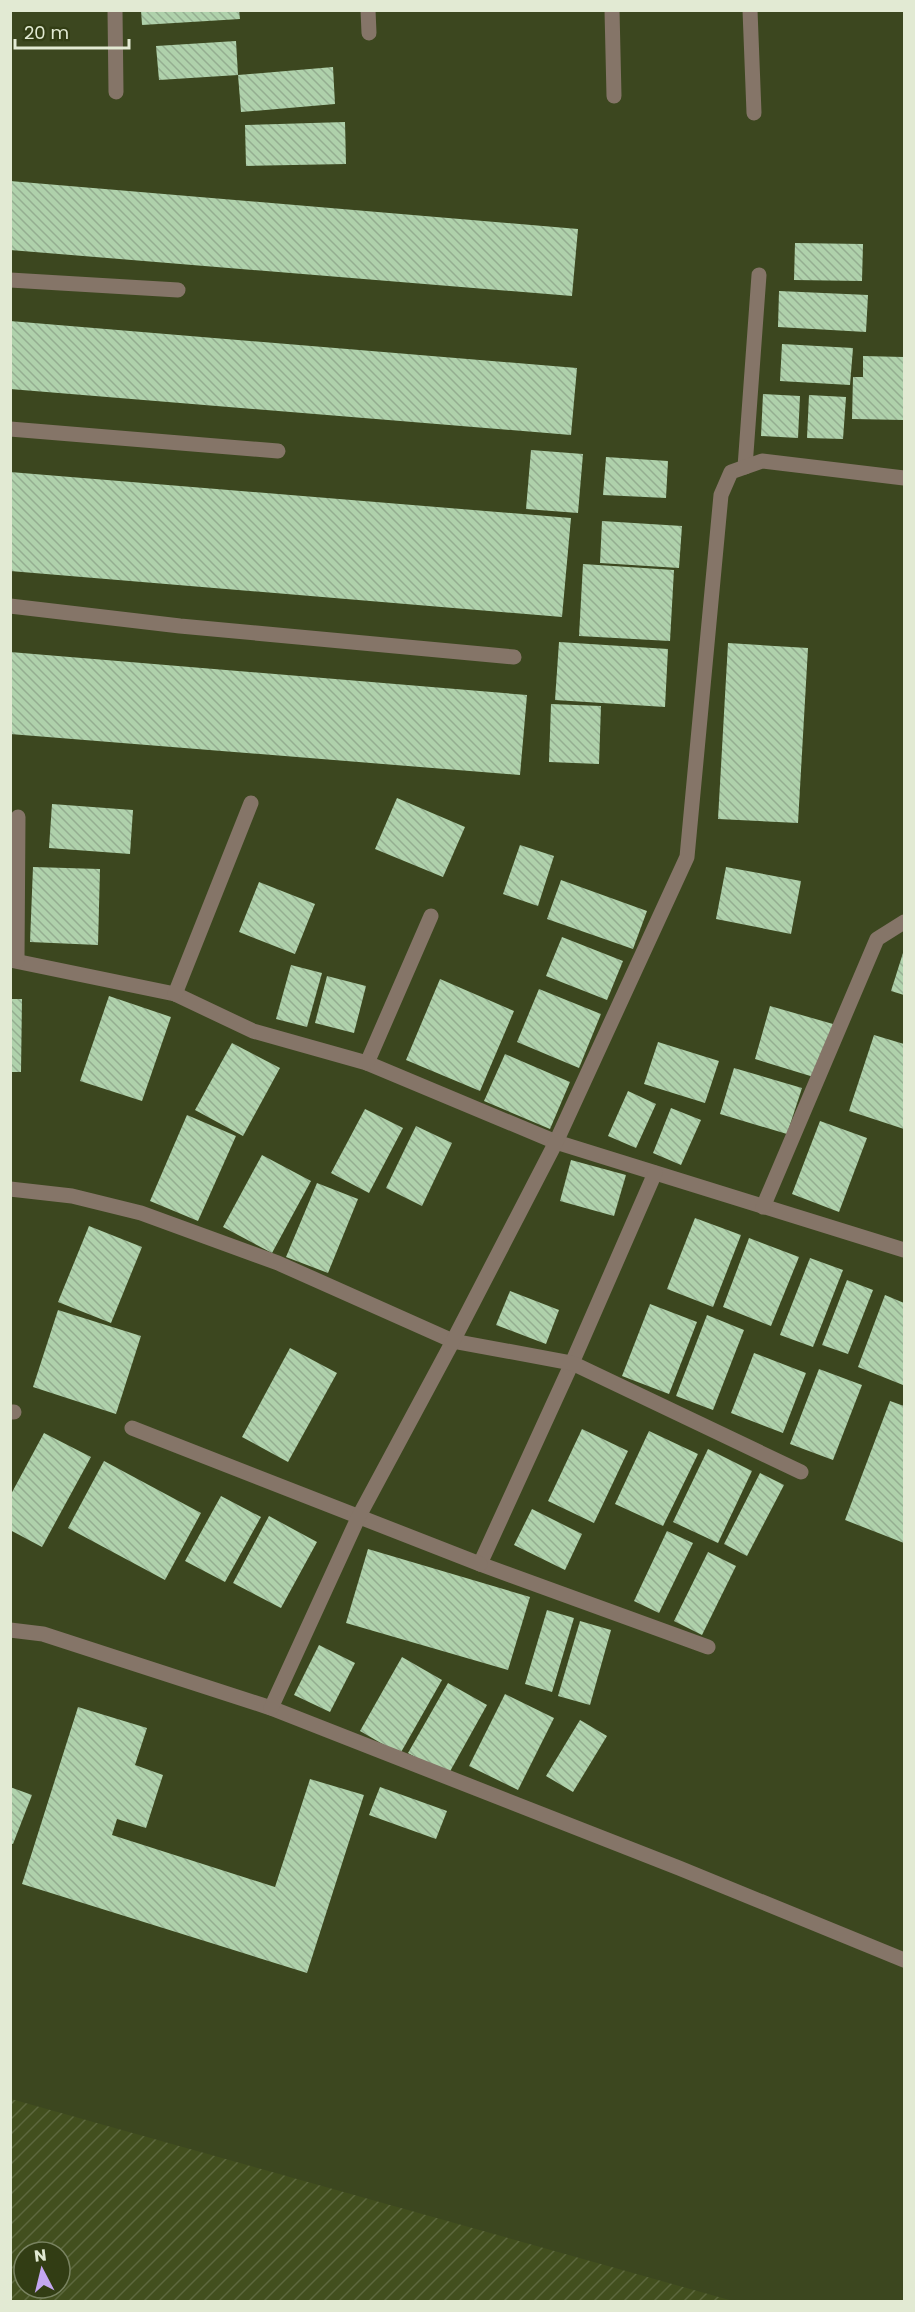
<svg xmlns="http://www.w3.org/2000/svg" width="915" height="2312" font-family="Poppins,sans-serif">
<defs>
<pattern id="industrial-furrows" width="10" height="10" patternUnits="userSpaceOnUse" patternTransform="scale(1.5)"><rect width="10" height="10" fill="#424f1e"/><path d="M-1 1l2-2M0 10L10 0M9 11l2-2" fill="none" stroke="#5d683e"/></pattern>
<pattern id="building-back-hatch" width="6" height="6" patternUnits="userSpaceOnUse" patternTransform="scale(1.5)"><rect width="6" height="6" fill="#afd1ab"/><path d="M-1 5l2 2M0 0l6 6M5-1l2 2" fill="none" stroke="#94ae90"/></pattern>
</defs>
<rect width="100%" height="100%" fill="#3c471f"/>
<path fill="url(#industrial-furrows)" fill-rule="evenodd" d="M10 2099H11L733 2301H11ZM24 2252H60V2288H24Z"/>
<g fill="url(#building-back-hatch)">
<polygon points="141,10 239,10 240,19 142,25"/>
<polygon points="236,41 238,75 159,80 156,46"/>
<polygon points="333,67 335,104 241,112 238,75"/>
<polygon points="345,122 346,164 246,166 245,125"/>
<polygon points="10,181 578,229 572,296 10,250"/>
<polygon points="795,243 863,244 862,281 794,280"/>
<polygon points="779,291 868,295 866,332 778,327"/>
<polygon points="10,321 577,368 571,435 10,389"/>
<polygon points="782,344 853,348 850,385 780,381"/>
<polygon points="863,356 904,357 904,420 852,419 853,377 863,377"/>
<polygon points="763,394 800,396 798,438 761,436"/>
<polygon points="809,395 846,397 843,439 807,438"/>
<polygon points="531,450 583,454 578,513 526,509"/>
<polygon points="606,457 668,461 666,498 603,495"/>
<polygon points="10,472 571,518 562,617 10,571"/>
<polygon points="602,521 682,526 679,568 600,563"/>
<polygon points="583,564 674,570 670,641 579,636"/>
<polygon points="559,642 668,649 665,707 555,700"/>
<polygon points="728,643 808,648 798,823 718,819"/>
<polygon points="10,652 527,695 520,775 10,734"/>
<polygon points="551,704 601,706 599,764 549,762"/>
<polygon points="397,798 465,827 443,877 375,849"/>
<polygon points="52,804 133,810 130,854 49,848"/>
<polygon points="520,845 554,856 538,906 503,894"/>
<polygon points="33,867 100,869 98,945 30,942"/>
<polygon points="726,867 801,881 791,934 716,919"/>
<polygon points="561,880 647,911 633,949 547,919"/>
<polygon points="259,882 315,904 295,954 239,932"/>
<polygon points="562,937 623,961 607,1000 546,976"/>
<polygon points="903,953 904,954 904,995 891,991"/>
<polygon points="291,965 322,973 307,1027 276,1019"/>
<polygon points="327,976 366,986 354,1033 315,1023"/>
<polygon points="440,979 514,1011 480,1091 406,1060"/>
<polygon points="539,989 601,1014 579,1068 517,1042"/>
<polygon points="109,996 171,1017 142,1101 80,1081"/>
<polygon points="10,999 22,999 21,1072 10,1072"/>
<polygon points="770,1006 833,1024 817,1078 755,1059"/>
<polygon points="874,1035 904,1044 904,1129 849,1111"/>
<polygon points="658,1042 719,1061 705,1103 644,1084"/>
<polygon points="232,1043 280,1068 243,1136 195,1110"/>
<polygon points="505,1054 570,1082 550,1129 484,1101"/>
<polygon points="734,1068 802,1088 787,1134 720,1114"/>
<polygon points="628,1091 656,1104 636,1148 608,1136"/>
<polygon points="671,1108 701,1120 681,1165 653,1153"/>
<polygon points="365,1109 403,1128 369,1193 331,1173"/>
<polygon points="187,1115 236,1136 198,1221 150,1201"/>
<polygon points="820,1121 867,1138 839,1212 792,1194"/>
<polygon points="416,1126 452,1143 422,1206 386,1188"/>
<polygon points="262,1155 311,1181 272,1253 223,1227"/>
<polygon points="571,1160 626,1175 614,1216 560,1201"/>
<polygon points="317,1183 358,1199 328,1273 286,1257"/>
<polygon points="695,1218 741,1235 713,1307 667,1289"/>
<polygon points="89,1226 142,1247 111,1323 58,1302"/>
<polygon points="749,1238 799,1257 771,1326 723,1307"/>
<polygon points="810,1258 843,1270 813,1347 780,1335"/>
<polygon points="847,1280 873,1290 848,1354 822,1345"/>
<polygon points="510,1291 559,1310 546,1344 496,1325"/>
<polygon points="885,1295 904,1303 903,1385 858,1367"/>
<polygon points="650,1304 697,1322 669,1394 622,1376"/>
<polygon points="58,1310 141,1336 116,1414 33,1387"/>
<polygon points="707,1315 744,1330 713,1410 676,1396"/>
<polygon points="290,1348 337,1373 288,1462 242,1437"/>
<polygon points="754,1353 806,1373 783,1433 731,1413"/>
<polygon points="819,1369 862,1385 833,1460 790,1444"/>
<polygon points="890,1401 904,1406 904,1543 845,1520"/>
<polygon points="582,1429 628,1451 594,1523 548,1501"/>
<polygon points="649,1431 698,1454 663,1526 615,1504"/>
<polygon points="44,1433 91,1457 42,1547 10,1530 10,1496"/>
<polygon points="708,1449 752,1471 718,1543 673,1522"/>
<polygon points="104,1461 201,1513 165,1580 68,1528"/>
<polygon points="760,1473 784,1485 747,1556 724,1544"/>
<polygon points="221,1496 261,1517 225,1582 185,1561"/>
<polygon points="532,1509 582,1534 565,1570 514,1545"/>
<polygon points="269,1516 317,1542 281,1608 233,1583"/>
<polygon points="667,1531 693,1543 659,1613 634,1601"/>
<polygon points="368,1549 530,1597 508,1670 346,1623"/>
<polygon points="708,1552 736,1566 702,1635 674,1621"/>
<polygon points="547,1610 574,1618 552,1692 525,1684"/>
<polygon points="580,1621 611,1630 590,1705 558,1696"/>
<polygon points="319,1645 355,1663 330,1712 294,1695"/>
<polygon points="402,1657 442,1680 400,1754 360,1731"/>
<polygon points="448,1683 487,1705 448,1775 408,1753"/>
<polygon points="505,1694 554,1718 518,1790 469,1766"/>
<polygon points="78,1707 147,1728 135,1765 163,1775 146,1828 117,1819 112,1835 275,1887 310,1779 364,1795 307,1973 22,1884"/>
<polygon points="580,1720 607,1736 573,1792 546,1776"/>
<polygon points="10,1787 32,1795 13,1844 10,1843"/>
<polygon points="380,1787 447,1811 436,1839 369,1815"/>
</g>
<g fill="none" stroke-linecap="round" stroke-linejoin="round">
<g stroke="#857568" stroke-width="15">
<polyline points="115,10 116,92"/>
<polyline points="368,10 369,33"/>
<polyline points="612,10 614,96"/>
<polyline points="750,10 754,113"/>
<polyline points="10,280 178,290"/>
<polyline points="10,429 278,451"/>
<polyline points="745,467 759,275"/>
<polyline points="10,606 180,626 514,657"/>
<polyline points="10,960 175,994 253,1031 367,1063 556,1142 904,1250"/>
<polyline points="17,960 18,817"/>
<polyline points="175,994 251,803"/>
<polyline points="367,1063 431,916"/>
<polyline points="655,1173 572,1363 480,1564 708,1647"/>
<polyline points="10,1189 72,1196 141,1213 278,1263 453,1341 572,1363 801,1472"/>
<polyline points="763,1207 877,939 904,922"/>
<polyline points="10,1412 14,1412"/>
<polyline points="132,1428 480,1564"/>
<polyline points="10,1630 43,1634 271,1708 679,1868 904,1960"/>
<polyline points="271,1708 359,1516 453,1341 556,1142 687,857 721,495 731,472 762,461 904,478"/>
</g>
</g>
<rect width="915" height="2312" fill="none" stroke="#e2ead3" stroke-width="24"/>
<g transform="translate(42 2270) rotate(353)"><circle r="28" fill="#323d14" stroke="#788260" stroke-width="1.5"/>
<path d="M0-4.5L10 22L0 15L-10 22Z" fill="#c4a7f1"/>
<text y="-9" font-size="16" font-weight="bold" text-anchor="middle" fill="#e2ead3">N</text>
</g>
<path d="M15 39v9h114v-9" fill="none" stroke="#e2ead3" stroke-width="3"/>
<text x="24" y="39" font-size="18" fill="#e2ead3" stroke="#323d14" stroke-width="4.5" paint-order="stroke">20 m</text>
</svg>
